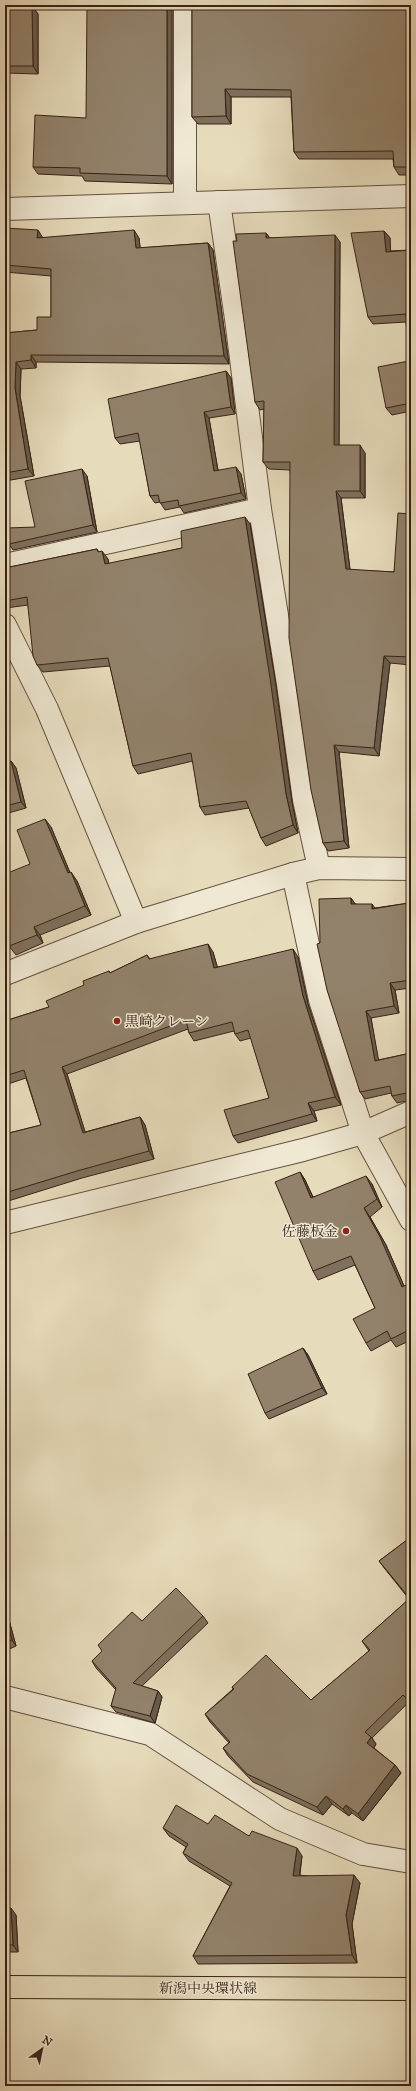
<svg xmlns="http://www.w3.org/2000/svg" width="416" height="2091" font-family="'IM FELL Great Primer','Noto Serif JP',serif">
<rect width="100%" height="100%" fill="#e6dbbb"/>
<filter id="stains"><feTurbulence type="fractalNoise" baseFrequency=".005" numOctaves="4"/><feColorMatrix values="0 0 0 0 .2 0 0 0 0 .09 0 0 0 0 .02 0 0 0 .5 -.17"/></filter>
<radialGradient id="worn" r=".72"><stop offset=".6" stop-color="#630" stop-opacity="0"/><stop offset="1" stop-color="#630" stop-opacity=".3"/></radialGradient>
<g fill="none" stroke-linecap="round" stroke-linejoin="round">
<defs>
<g id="minor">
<polyline points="219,202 236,319 260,509 288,684 304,800 319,868"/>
<polyline points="185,203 185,5"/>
<polyline points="5,565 260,509"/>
<polyline points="5,625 47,709 136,922"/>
<polyline points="293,874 320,1000 363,1133 411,1220"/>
<polyline points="5,974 136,922 293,874 319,868 411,869"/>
<polyline points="5,1223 303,1150 363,1133 411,1112"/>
<polyline points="5,1697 150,1734 280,1819 363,1854 411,1862"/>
</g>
<polyline id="tertiary" points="5,209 411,196"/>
<polyline id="primary" points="5,1987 411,1989"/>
</defs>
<use href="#minor" stroke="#64503e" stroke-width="24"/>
<use href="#tertiary" stroke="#64503e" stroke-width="24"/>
<use href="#primary" stroke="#382115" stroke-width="24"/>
<use href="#minor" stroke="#efe8d3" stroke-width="22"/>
<use href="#tertiary" stroke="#efe8d3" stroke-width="22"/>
<use href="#primary" stroke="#e6dbbb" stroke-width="22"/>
</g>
<g fill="#7e705c" stroke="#382115">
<polygon points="5,5 23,5 23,6 32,6 38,14 38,74 5,73"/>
<polygon points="172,5 172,184 85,181 82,176 38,174 33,167 86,118"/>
<polygon points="192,5 411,5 411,175 399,175 394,167 393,159 299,159 294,152 291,97 231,97 231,124 198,124 192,117"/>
<polygon points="5,228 43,238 139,238 140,248 208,243 213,250 229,364 36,362 36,368 21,369 20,396 34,476 5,481 5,333 37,330 51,317 51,276 5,272"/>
<polygon points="384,231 390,238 390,251 411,250 411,411 392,415 386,408 409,361 406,322 373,324 368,317"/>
<polygon points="266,233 270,238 340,242 339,445 365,453 365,498 341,498 350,570 394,572 411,514 411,665 390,663 379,756 339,752 349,848 328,851 323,843 290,470 269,469 263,462 264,409 260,410 255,402"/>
<polygon points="226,371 231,378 235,414 209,418 218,470 241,474 246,499 184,513 180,507 165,510 160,502 155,503 150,496 140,441 120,444 115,438"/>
<polygon points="87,476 97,532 13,550 9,544 35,527"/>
<polygon points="250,524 276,686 292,802 298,833 266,846 261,838 249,808 205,815 200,807 193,761 138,774 133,766 110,666 43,672 37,665 28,605 6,608 5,606 5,568 97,549 99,552 108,559 109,564 182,548"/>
<polygon points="11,761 16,768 26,808 5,814 5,763"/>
<polygon points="51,827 70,873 77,881 91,915 40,935 43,943 16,955 9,946 30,864"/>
<polygon points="351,898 355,904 375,908 409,903 411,906 411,988 395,990 399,1013 371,1018 378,1060 411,1053 411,1100 397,1103 392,1096 391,1093 365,1099 360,1092 320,943"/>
<polygon points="213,952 217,967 298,957 308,1004 341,1105 314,1111 317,1121 238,1143 233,1136 269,1098 251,1038 240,1041 235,1034 234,1031 194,1041 189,1033 188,1029 67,1074 85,1132 140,1117 145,1125 154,1159 82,1178 5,1202 5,1134 41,1125 26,1078 5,1085 5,1021 49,1007 109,971 110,973 147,955 150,959"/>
<polygon points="300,1172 305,1180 313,1197 372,1184 382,1207 370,1217 386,1245 404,1286 411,1291 411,1340 396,1347 391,1340 371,1351 366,1343 375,1308 355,1265 318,1280 313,1271"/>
<polygon points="303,1348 308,1355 327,1394 269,1419 265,1413"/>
<polygon points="411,1537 411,1705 408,1703 372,1738 376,1744 374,1748 395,1765 401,1773 363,1821 352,1813 349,1816 332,1804 323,1815 253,1782 228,1756 223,1748 229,1743 210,1722 205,1714 233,1689 232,1687 311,1700 369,1651 362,1641 409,1599 385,1569 379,1561"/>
<polygon points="5,1605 16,1646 5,1651"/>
<polygon points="203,1616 208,1623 142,1686 158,1691 162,1697 155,1723 116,1712 111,1706 116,1690 96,1668 92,1661"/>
<polygon points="208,1824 249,1836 302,1856 300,1875 360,1883 352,1924 357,1963 198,1964 193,1956 230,1886 189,1861 183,1853 186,1847 169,1836 163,1828"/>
<polygon points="5,1908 16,1915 18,1952 5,1952"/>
</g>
<g fill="#665b4b" stroke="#382115">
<polygon points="167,5 172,5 172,184 167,176"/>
<polygon points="32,6 38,14 38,74 33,66"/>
<polygon points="225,89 231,97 231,124 226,116"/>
<polygon points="38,230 43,238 37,238"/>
<polygon points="134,230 139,238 141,255 136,248"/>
<polygon points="384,231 390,238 391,259 386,252"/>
<polygon points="266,233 271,240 266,238"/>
<polygon points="335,235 340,242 339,453 334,445"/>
<polygon points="208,243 213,250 229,364 224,356"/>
<polygon points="31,355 36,362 36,368 31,360"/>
<polygon points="16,362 21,369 20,396 34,476 28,469 15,388"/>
<polygon points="226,371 231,378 235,414 231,407"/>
<polygon points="204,412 209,418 219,477 214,471"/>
<polygon points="360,445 365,453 365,498 360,491"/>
<polygon points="236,467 241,474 246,499 241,493"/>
<polygon points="82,469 87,476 97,532 93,525"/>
<polygon points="336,491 341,498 351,577 346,569"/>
<polygon points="245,517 250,524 276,686 292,802 298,833 293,825 286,794"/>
<polygon points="102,551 108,559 110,572 105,564"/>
<polygon points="384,656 390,663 379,756 374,748"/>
<polygon points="334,745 339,752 349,848 344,841"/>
<polygon points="11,761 16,768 26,808 21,802"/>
<polygon points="45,819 51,827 74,882 68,873"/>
<polygon points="71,872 77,881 91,915 85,906"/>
<polygon points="351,898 356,905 351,904"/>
<polygon points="372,904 377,911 372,909"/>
<polygon points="34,927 40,935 43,943 37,935"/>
<polygon points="208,944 213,952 220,976 214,968"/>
<polygon points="293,949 298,957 308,1004 341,1105 335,1097 303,996"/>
<polygon points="390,983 395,990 399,1013 394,1006"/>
<polygon points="366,1011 371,1018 380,1068 375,1061"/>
<polygon points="62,1067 67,1074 88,1141 83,1133"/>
<polygon points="308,1103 314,1111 317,1121 312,1114"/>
<polygon points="140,1117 145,1125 154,1159 149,1151"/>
<polygon points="300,1172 305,1180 317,1206 311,1198"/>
<polygon points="366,1176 372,1184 382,1207 377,1199"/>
<polygon points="364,1208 370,1217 386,1245 408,1295 402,1287"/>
<polygon points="303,1348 308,1355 327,1394 322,1388"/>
<polygon points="5,1605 16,1646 12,1640 5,1615"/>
<polygon points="158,1691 162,1697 155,1723 150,1716"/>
<polygon points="371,1737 376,1744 372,1750 367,1743"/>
<polygon points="395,1765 401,1773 363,1821 358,1814"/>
<polygon points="326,1796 332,1804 323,1815 317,1807"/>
<polygon points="346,1805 352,1813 349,1816 343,1809"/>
<polygon points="297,1848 302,1856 298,1884 293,1876"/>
<polygon points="354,1875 360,1883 352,1924 357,1963 352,1955 346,1915"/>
<polygon points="11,1908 16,1915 18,1952 13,1945"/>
</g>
<g fill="#92826b" stroke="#382115">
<polygon points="5,5 17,5 17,6 32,6 33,66 5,66"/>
<polygon points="87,5 167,5 167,176 80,173 80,168 33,167 35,115 86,118"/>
<polygon points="192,5 411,5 411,167 394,167 393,151 294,152 291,90 225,89 226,116 192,117"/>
<polygon points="5,228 38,230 37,238 134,230 136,248 208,243 224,356 31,355 31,360 16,362 15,388 28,469 5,473 5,333 37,330 37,317 51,317 51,269 5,265"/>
<polygon points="384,231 386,252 411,250 411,403 386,408 378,367 409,361 406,314 368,317 351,233"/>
<polygon points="266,233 266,238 335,235 334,445 360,445 360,491 336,491 346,569 394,572 398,513 411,514 411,657 384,656 374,748 334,745 344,841 323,843 311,790 289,638 290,462 263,462 264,401 255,402 233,241 237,241 236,234"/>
<polygon points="226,371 231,407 204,412 214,471 236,467 241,493 179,506 178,500 160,503 158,495 150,496 138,433 115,438 108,399"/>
<polygon points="82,469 93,525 9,544 7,528 35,527 25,481"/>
<polygon points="245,517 270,678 286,794 293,825 261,838 246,801 200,807 191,753 133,766 108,658 37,665 33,656 27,597 5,601 5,568 97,549 98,552 102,551 105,564 182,548 181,531"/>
<polygon points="11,761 21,802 5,806 5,763"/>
<polygon points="45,819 68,873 71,872 85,906 34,927 37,935 9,946 5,935 5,874 30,864 17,830"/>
<polygon points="351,898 351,904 372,904 372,909 409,903 410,907 411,906 411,980 390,983 394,1006 366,1011 375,1061 411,1053 411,1092 392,1096 390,1086 360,1092 327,990 317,944 320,943 319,899"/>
<polygon points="208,944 214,968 293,949 303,996 335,1097 308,1103 312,1114 233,1136 224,1110 269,1098 248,1030 235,1034 232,1022 189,1033 186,1020 62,1067 83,1133 140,1117 149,1151 77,1171 5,1193 5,1134 41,1125 24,1070 5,1076 5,1021 49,1007 46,1001 84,985 83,981 109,971 110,973 147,955 149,959"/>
<polygon points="300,1172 311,1198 366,1176 377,1199 364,1208 380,1237 402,1287 406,1285 411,1293 411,1329 391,1339 387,1331 366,1343 353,1319 375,1308 351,1256 313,1271 275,1182"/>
<polygon points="303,1348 322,1388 265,1413 248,1374"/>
<polygon points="411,1537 411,1600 379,1561"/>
<polygon points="176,1588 203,1616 133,1683 158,1691 150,1716 111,1706 116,1688 92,1661 102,1651 98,1645 132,1612 142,1621"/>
<polygon points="409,1599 411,1600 411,1702 403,1695 365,1732 371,1737 367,1743 395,1765 358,1814 346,1805 343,1809 326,1796 317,1807 247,1774 223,1748 230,1742 205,1714 234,1689 232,1687 266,1655 311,1700 370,1650 362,1641"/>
<polygon points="5,1615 12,1640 5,1643"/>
<polygon points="411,1780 411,1789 407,1785"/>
<polygon points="176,1805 208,1824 215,1815 249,1836 252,1831 297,1848 293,1876 354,1875 346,1915 352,1955 193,1956 232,1883 183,1853 188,1844 163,1828"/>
<polygon points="5,1908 11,1908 13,1945 5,1945"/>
</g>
<g fill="#8f2418" stroke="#efe8d3" stroke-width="1.5">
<circle cx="117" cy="1021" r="4"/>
<circle cx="346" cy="1231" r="4"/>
</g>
<g text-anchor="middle" stroke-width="3" stroke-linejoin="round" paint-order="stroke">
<g font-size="14" fill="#382115" stroke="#efe8d3" text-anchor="start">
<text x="125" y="1026">黒崎クレーン</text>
<text x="338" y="1236" text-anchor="end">佐藤板金</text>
</g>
<g font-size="14" fill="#382115" stroke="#efe8d3">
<text x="208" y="1993">新潟中央環状線</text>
</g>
</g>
<rect width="416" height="2091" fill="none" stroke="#e6dbbb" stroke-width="20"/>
<rect x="6" y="6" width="404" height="2079" fill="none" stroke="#382115" stroke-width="2"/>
<rect x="10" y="10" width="396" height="2071" fill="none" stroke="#382115"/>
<g transform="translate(42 2049) rotate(33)" stroke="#efe8d3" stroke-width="3" paint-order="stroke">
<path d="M0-3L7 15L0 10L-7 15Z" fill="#382115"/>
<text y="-6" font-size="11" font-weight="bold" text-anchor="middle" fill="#382115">N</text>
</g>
<rect width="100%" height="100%" filter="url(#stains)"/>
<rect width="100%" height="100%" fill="url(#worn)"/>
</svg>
